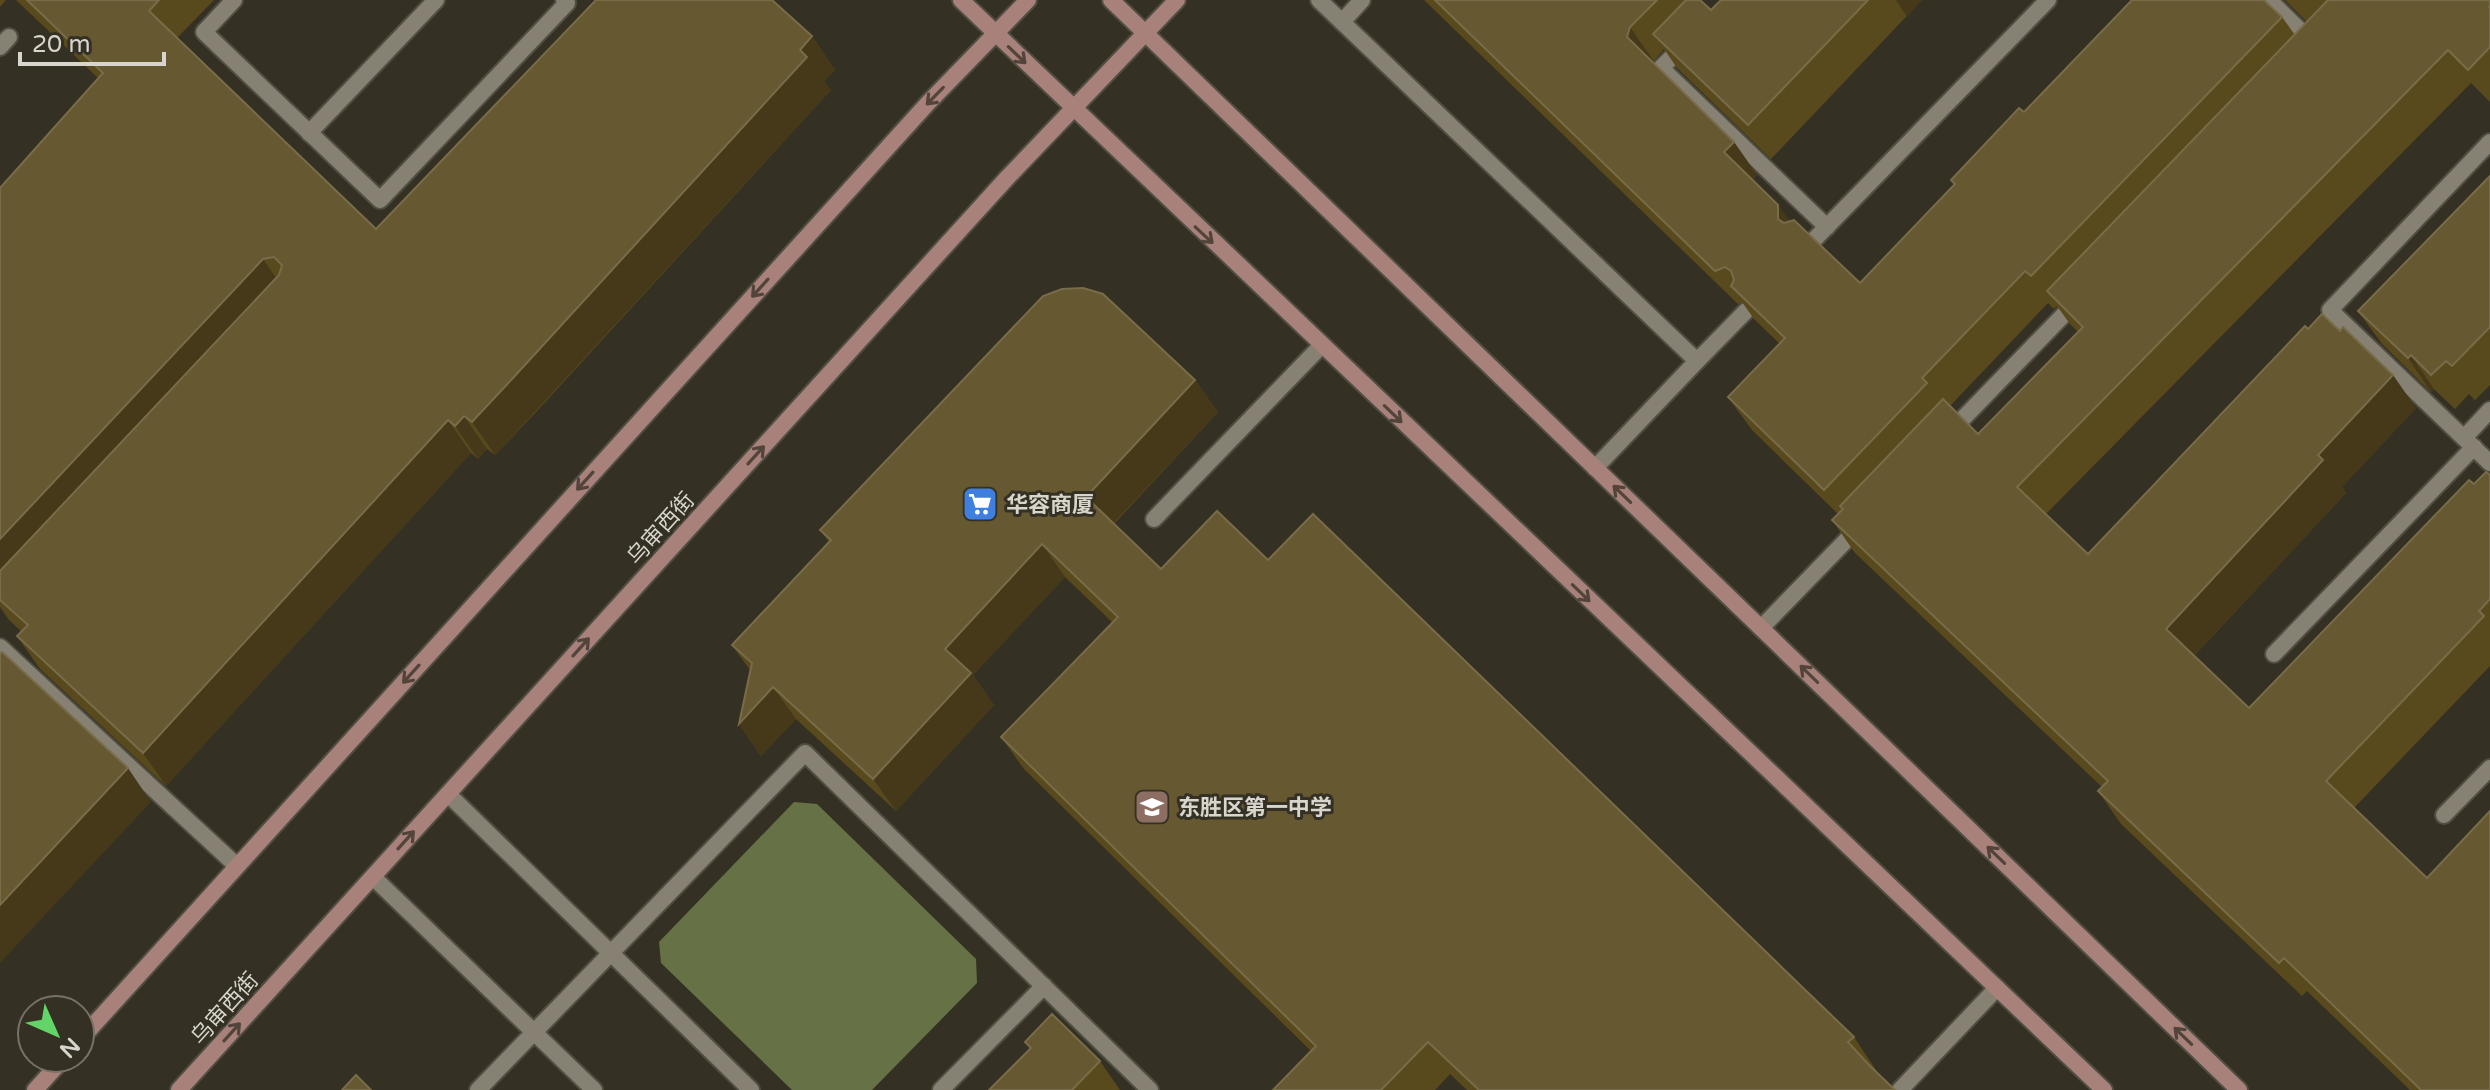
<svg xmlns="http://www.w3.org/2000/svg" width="2490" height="1090" font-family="'Varela Round','Noto Sans SC',sans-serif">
<rect width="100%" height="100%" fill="#353024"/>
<polygon fill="#667145" points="794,802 817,804 976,959 977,983 872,1090 792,1090 661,963 659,942"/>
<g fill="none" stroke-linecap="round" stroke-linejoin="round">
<defs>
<g id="lane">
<polyline points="234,0 204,32 380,200 567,3 564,0"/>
<polyline points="1319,0 1342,22 1362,0"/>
<polyline points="2269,0 2313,43"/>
<polyline points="1342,22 1697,361 1595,468"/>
<polyline points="1684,45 1661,68 1827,227"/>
<polyline points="0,47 9,37"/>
<polyline points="309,133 436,0"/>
<polyline points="2490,142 2330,310 2490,463"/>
<polyline points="1809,245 2048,0"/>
<polyline points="1697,361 1746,311"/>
<polyline points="1949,433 2078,300"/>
<polyline points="2464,438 2490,410"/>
<polyline points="1154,519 1321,346"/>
<polyline points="1761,628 1861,525"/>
<polyline points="0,647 237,866"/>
<polyline points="2274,654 2474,447"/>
<polyline points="448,794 751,1090"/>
<polyline points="2444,815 2490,768"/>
<polyline points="373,877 594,1090"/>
<polyline points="478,1090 805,753 1150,1090"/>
<polyline points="941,1090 1044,986"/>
<polyline points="1900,1090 1997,988"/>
</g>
<g id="secondary">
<polyline points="961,0 2104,1090"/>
<polyline points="1111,0 2239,1090"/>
<polyline points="80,1040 928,103 1028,0"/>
<polyline points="35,1090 64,1058"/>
<polyline points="179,1090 1007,178 1177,0"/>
</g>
</defs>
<use href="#lane" stroke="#504d43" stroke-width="20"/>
<use href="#secondary" stroke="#504d43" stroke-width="20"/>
<use href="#lane" stroke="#868173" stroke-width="16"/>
<use href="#secondary" stroke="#a8817b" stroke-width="16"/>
</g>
<g fill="#594a1e" fill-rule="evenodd">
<polygon points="0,0 6,0 0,7"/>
<polygon points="16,0 214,0 177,38 376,229 812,36 835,70 824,81 831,90 537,411 495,455 487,449 478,459 471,453 166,786 40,669 17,636 22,632 9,620 0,607 0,188 98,78"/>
<path d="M1424 0H1700L1711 10 1721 0H1922L1771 159 1677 68 1664 49 1653 62 1734 142 1757 175 1752 180 1790 221 1860 283 1955 185 1951 180 2024 112 2282 17 2295 35 2307 22 2285 0H2490V102L2471 83 2046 514 2088 554 2416 408 2342 487 2346 493 2194 656 2249 708 2474 484 2490 475V666L2354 808 2490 1090H2410L2307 991 2302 996 2121 824 2098 791 2102 787 1855 553 1832 520 1838 514 1752 430 1728 397 1780 344 1754 319 1742 302 1738 304ZM2048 303 2054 309 2057 306 2070 324 2078 332 1978 434 1950 406Z"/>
<polygon points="2490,176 2490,385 2475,400 2469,394 2455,409 2434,389 2431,392 2382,344 2358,311"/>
<polygon points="1195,380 1218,412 1114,524 1161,569 1268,560 1854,1037 1876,1070 1875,1071 1895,1090 1467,1090 1450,1074 1435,1090 1273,1090 1311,1051 1024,769 1001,737 1113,623 1065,577 973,675 994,705 896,811 796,719 761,756 739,724 750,670 732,645 829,542 820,530"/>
<polygon points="1025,1042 1100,1061 1120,1090 989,1090 1030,1049"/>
</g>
<g fill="#453919">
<polygon points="1896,0 1922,0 1907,17"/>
<polygon points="1630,27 1653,60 1650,70 1627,37"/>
<polygon points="812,36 835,70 824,81 831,90 495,455 472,422"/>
<polygon points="1734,142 1757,175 1747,185 1724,152"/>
<polygon points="1778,205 1801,237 1778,219"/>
<polygon points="263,259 286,292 0,597 0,539"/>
<polygon points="2411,355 2434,389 2431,392 2408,358"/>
<polygon points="2393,375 2416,408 2342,487 2346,493 2189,661 2166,629 2318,455"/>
<polygon points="1195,380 1218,412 1108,529 1086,497"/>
<polygon points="464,416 487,449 478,459 455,426"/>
<polygon points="448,420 471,453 166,786 143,753"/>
<polygon points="1042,544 1065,577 973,675 994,705 896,811 873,779 945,649"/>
<polygon points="773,687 796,719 761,756 739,724"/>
<polygon points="128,768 151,802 0,963 0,905"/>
</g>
<g fill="#665831" stroke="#786c49" stroke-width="2">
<polygon points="27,0 159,0 149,11 376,229 596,0 772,0 812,36 800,50 807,57 513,378 472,422 464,416 455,426 448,420 143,753 17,636 28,625 0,600 0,571 279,275 282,265 274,257 263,259 0,539 0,188 103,73"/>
<polygon points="1435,0 1657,0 1630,27 1627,37 1734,142 1724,152 1778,205 1778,219 1784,223 1794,220 1860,283 1955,184 1951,180 2019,108 2024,112 2132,0 2264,0 2282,17 2031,276 2025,271 1922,378 1927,383 1824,490 1728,397 1785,338 1731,286 1734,280 1731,271 1725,267 1715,271"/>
<polygon points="1686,0 1700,0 1711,10 1721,0 1868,0 1748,125 1653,34"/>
<polygon points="2328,0 2490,0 2490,5 2489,7 2490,8 2490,47 2468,70 2448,50 2017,487 2088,554 2305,326 2308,329 2322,314 2340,331 2343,327 2393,375 2318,455 2323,460 2166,629 2249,708 2469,480 2474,484 2486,472 2490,475 2490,599 2479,611 2484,616 2326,781 2427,878 2490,811 2490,1090 2421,1090 2284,958 2279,963 2098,791 2108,781 1832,520 1843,509 1840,506 1943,399 1978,434 2083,327 2047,291"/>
<polygon points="2490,176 2490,327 2452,366 2446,361 2431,375 2411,355 2408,358 2358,311"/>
<polygon points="1083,288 1103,294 1195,380 1086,497 1161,569 1217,511 1268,560 1313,514 1854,1037 1848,1042 1869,1065 1895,1090 1479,1090 1428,1042 1381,1090 1273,1090 1316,1046 1001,737 1118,617 1042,544 945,649 971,673 873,779 773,687 739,724 752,663 732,645 831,540 820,530 1043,296 1062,289"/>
<polygon points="2,652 128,768 0,905 0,654"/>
<polygon points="1052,1014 1100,1061 1072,1090 989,1090 1031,1048 1025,1042"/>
<polygon points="356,1075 371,1090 342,1090"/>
</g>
<defs><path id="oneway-shaft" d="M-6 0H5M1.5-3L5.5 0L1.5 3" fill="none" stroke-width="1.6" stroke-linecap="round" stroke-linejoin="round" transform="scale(2)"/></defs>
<g stroke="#52443a">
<use href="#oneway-shaft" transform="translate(1017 55) rotate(44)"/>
<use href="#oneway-shaft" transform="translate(935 96) rotate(134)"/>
<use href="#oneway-shaft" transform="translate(1204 235) rotate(43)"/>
<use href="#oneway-shaft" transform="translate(760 288) rotate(132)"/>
<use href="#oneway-shaft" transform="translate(1393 414) rotate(44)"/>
<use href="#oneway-shaft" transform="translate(756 455) rotate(-48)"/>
<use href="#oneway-shaft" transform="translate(585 481) rotate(132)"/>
<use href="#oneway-shaft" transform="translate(1622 494) rotate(-136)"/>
<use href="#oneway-shaft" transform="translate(1581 593) rotate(44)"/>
<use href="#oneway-shaft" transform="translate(581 647) rotate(-48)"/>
<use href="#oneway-shaft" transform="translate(411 674) rotate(132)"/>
<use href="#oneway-shaft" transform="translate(1809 674) rotate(-136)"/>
<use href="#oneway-shaft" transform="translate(406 840) rotate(-48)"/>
<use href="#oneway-shaft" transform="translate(1996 855) rotate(-136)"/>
<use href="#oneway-shaft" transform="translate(232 1032) rotate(-48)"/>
<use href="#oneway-shaft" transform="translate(2183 1036) rotate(-136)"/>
</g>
<defs>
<symbol id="supermarket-square" viewBox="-11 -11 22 22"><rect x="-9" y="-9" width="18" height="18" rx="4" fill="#3f7fe0" stroke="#353024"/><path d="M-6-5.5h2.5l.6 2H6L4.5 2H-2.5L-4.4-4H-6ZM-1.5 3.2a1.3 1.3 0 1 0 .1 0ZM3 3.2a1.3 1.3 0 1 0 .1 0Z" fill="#fff"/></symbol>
<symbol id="school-square" viewBox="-11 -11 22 22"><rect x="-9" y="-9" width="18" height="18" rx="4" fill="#8d6e63" stroke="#353024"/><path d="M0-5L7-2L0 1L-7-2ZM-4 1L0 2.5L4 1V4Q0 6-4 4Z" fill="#fff"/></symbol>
</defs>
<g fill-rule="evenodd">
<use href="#supermarket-square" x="960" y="484" width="40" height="40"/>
<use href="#school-square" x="1132" y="787" width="40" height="40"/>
</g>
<g text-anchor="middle" stroke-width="6" stroke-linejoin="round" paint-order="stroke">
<g font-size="22" font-weight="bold" fill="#d7d5cd" stroke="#353024" text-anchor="start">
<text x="1006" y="512">华容商厦</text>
<text x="1178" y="815">东胜区第一中学</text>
</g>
<g font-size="22" fill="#d7d5cd" stroke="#353024">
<text transform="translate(660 528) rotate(-48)" y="8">乌审西街</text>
<text transform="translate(224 1008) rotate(-48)" y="8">乌审西街</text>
</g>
</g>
<g transform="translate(56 1034) rotate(135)"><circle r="38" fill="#353024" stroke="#767268" stroke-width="2"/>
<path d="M0-6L14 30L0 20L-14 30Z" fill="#63d468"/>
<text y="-12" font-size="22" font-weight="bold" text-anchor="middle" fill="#d7d5cd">N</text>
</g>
<path d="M20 52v12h144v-12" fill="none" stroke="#d7d5cd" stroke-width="4"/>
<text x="32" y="52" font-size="24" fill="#d7d5cd" stroke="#353024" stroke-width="6" paint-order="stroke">20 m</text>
</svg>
